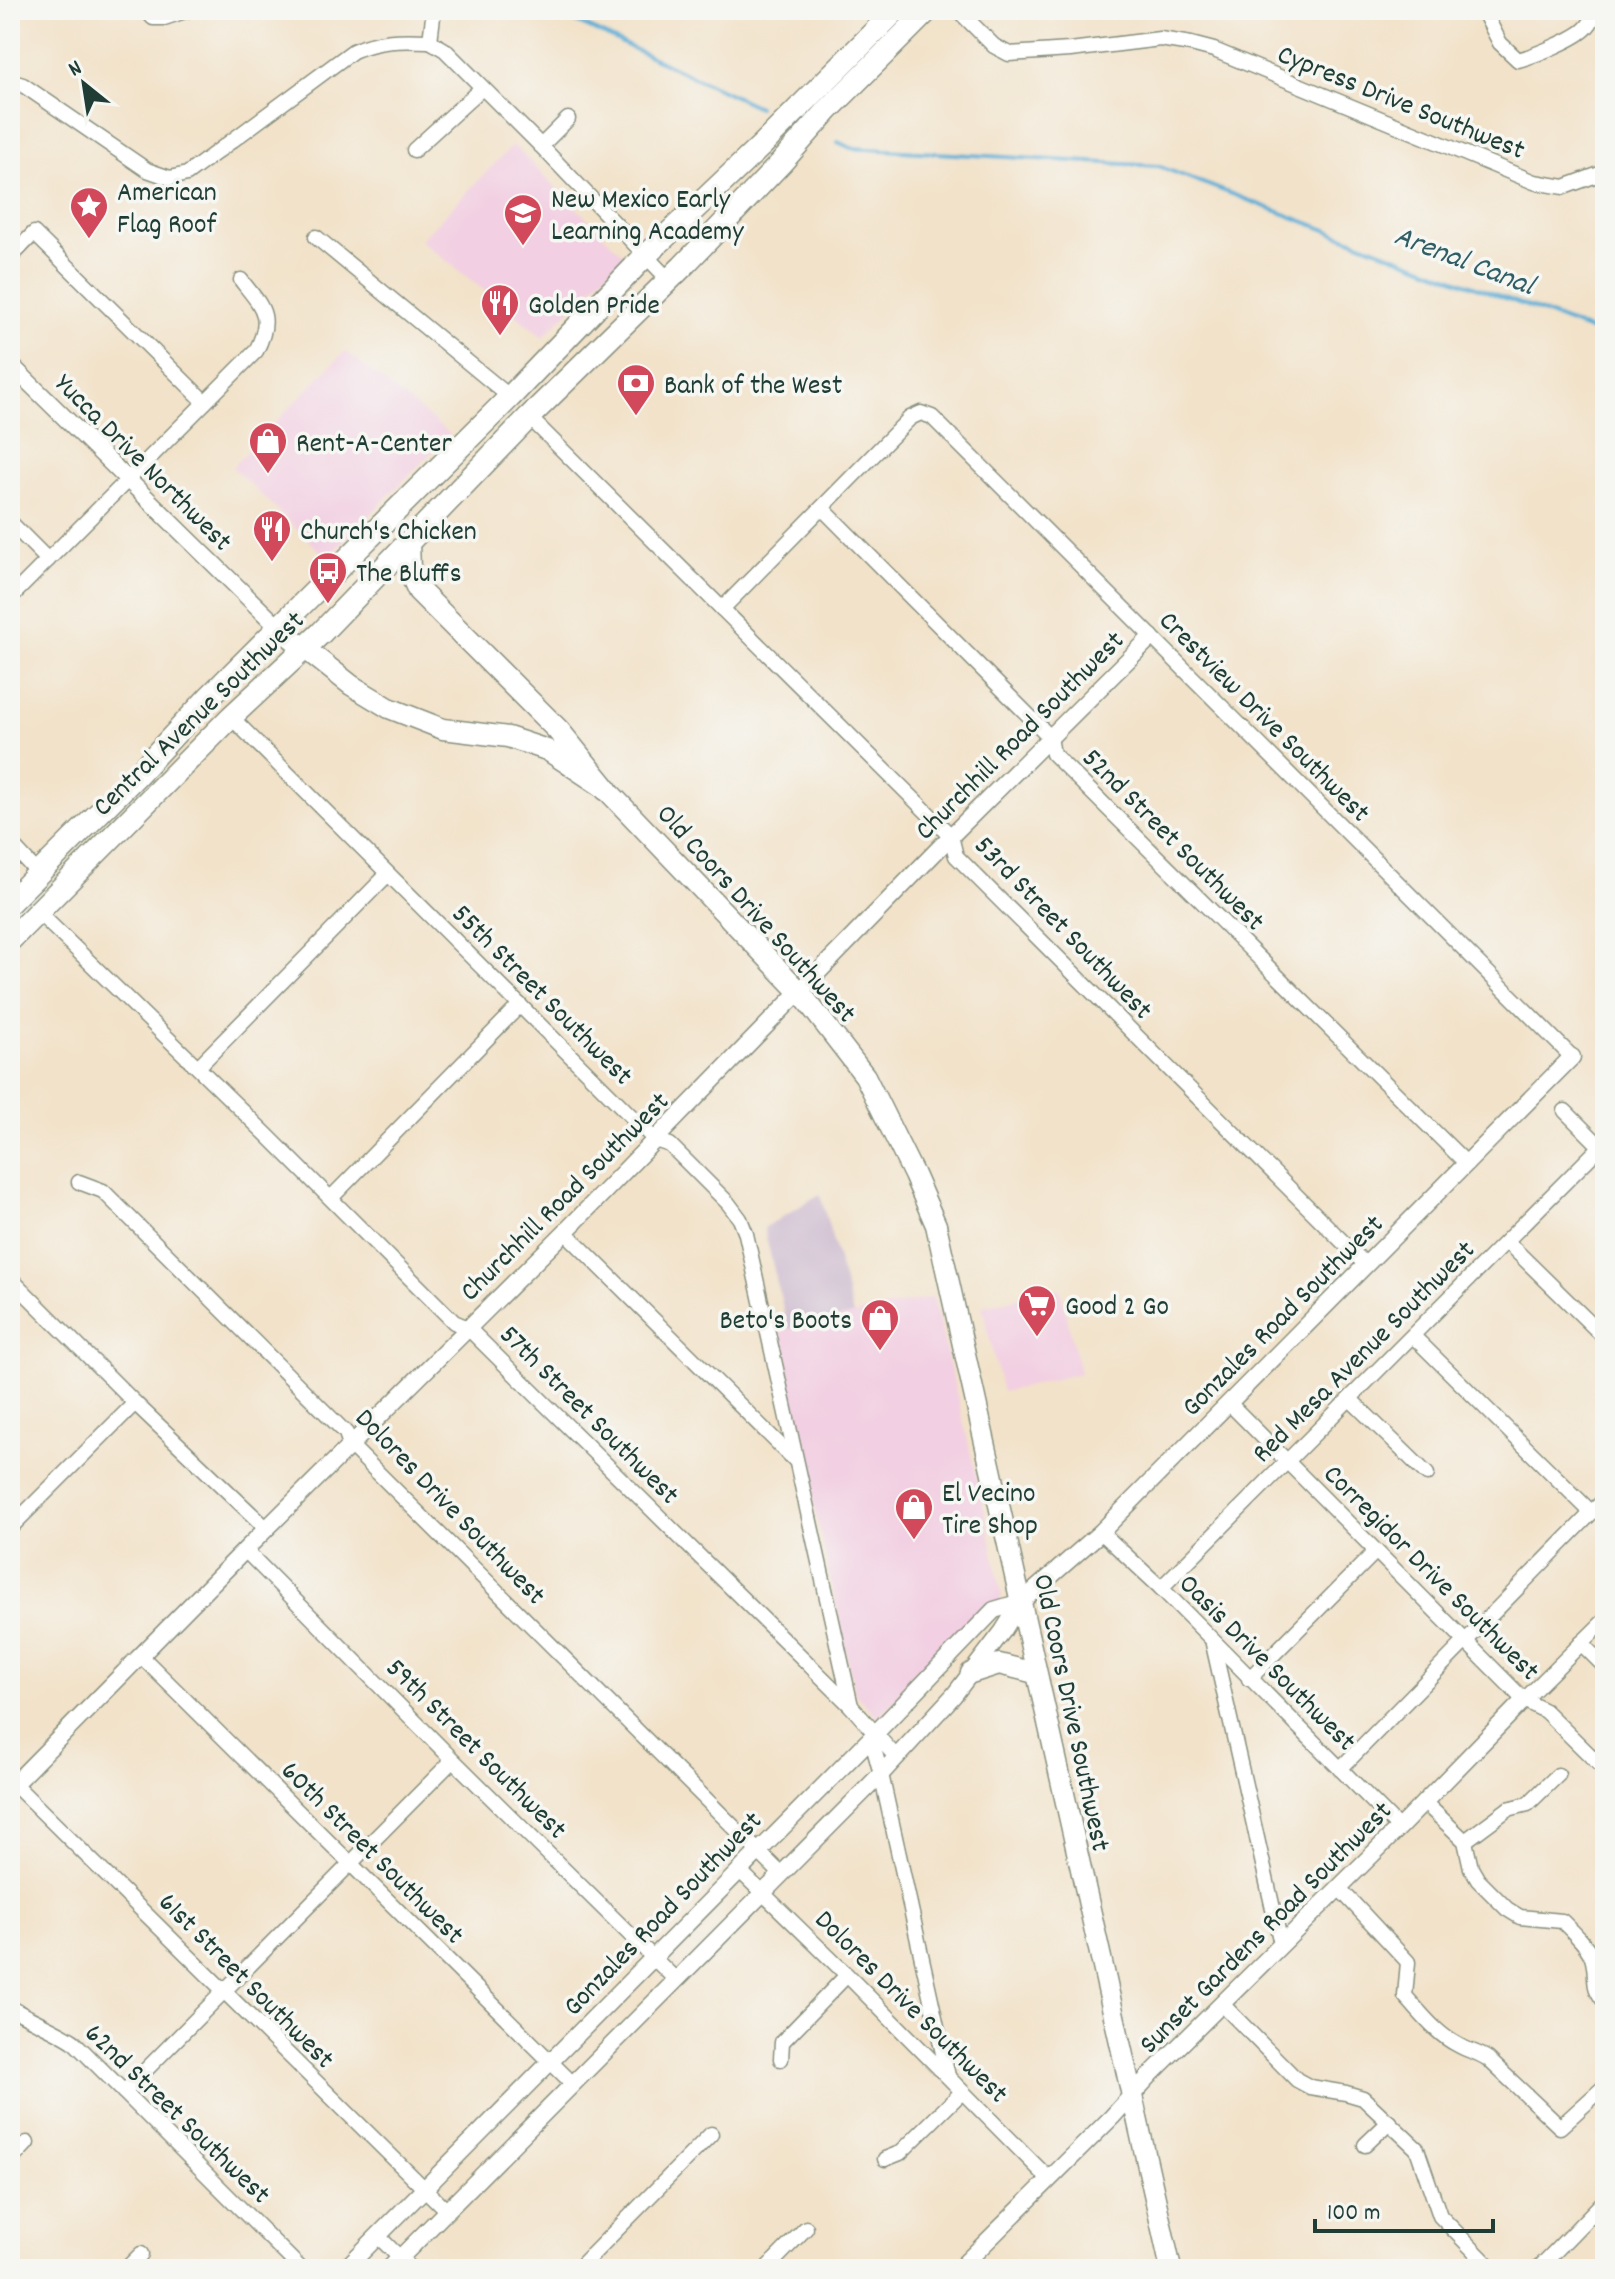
<svg xmlns="http://www.w3.org/2000/svg" width="1615" height="2279" font-family="Dekko,sans-serif">
<rect width="100%" height="100%" fill="#f6f6f2"/>
<filter id="ink" filterUnits="userSpaceOnUse"><feTurbulence type="fractalNoise" baseFrequency=".0125" numOctaves="2"/><feDisplacementMap in="SourceGraphic" scale="16" xChannelSelector="R" yChannelSelector="G"/><feConvolveMatrix kernelMatrix="1 2 1 2 8 2 1 2 1" color-interpolation-filters="sRGB"/></filter>
<filter id="wash" filterUnits="userSpaceOnUse"><feTurbulence type="fractalNoise" baseFrequency=".006" numOctaves="4" result="noise"/><feDisplacementMap in="SourceGraphic" scale="32" xChannelSelector="R" yChannelSelector="G"/><feGaussianBlur stdDeviation="1.8" result="paint"/><feColorMatrix in="noise" values="0 0 0 0 0 0 0 0 0 0 0 0 0 0 0 0 0 1.4 0 .05"/><feComposite in="paint" operator="in"/></filter>
<g filter="url(#wash)">
<rect width="100%" height="100%" fill="#f2e2c9"/>
<g fill="#f2cfe2">
<polygon points="513,145 624,255 543,337 420,240"/>
<polygon points="345,351 450,434 327,558 232,467"/>
<polygon points="1060,1288 1080,1373 1002,1392 982,1306"/>
<polygon points="933,1297 987,1520 1002,1595 1000,1601 878,1717 855,1694 777,1334 788,1329"/>
</g>
<polygon fill="#cfbdd0" points="820,1194 853,1315 788,1329 764,1228"/>
<g fill="none" stroke-linecap="round" stroke-linejoin="round">
<g stroke="#59abd4" stroke-width="4">
<polyline points="551,10 758,107"/>
<polyline points="838,142 851,148 1158,166 1605,336"/>
</g>
</g>
</g>
<g filter="url(#ink)">
<g fill="none" stroke-linecap="round" stroke-linejoin="round">
<defs>
<g id="minor">
<polyline points="146,10 153,18 164,18 188,10"/>
<polyline points="958,10 994,46 1009,54 1070,50 1160,39 1191,44 1214,50 1534,182 1564,187 1605,172"/>
<path d="M1483 10 1500 43 1518 60C1533 56 1577 39 1587 27 1592 22 1593 17 1594 10"/>
<polyline points="430,41 445,50 541,146 668,279"/>
<polyline points="430,41 433,17 431,10"/>
<path d="M10 81 23 85 147 170 170 178 187 174 353 51C379 39 402 40 430 41"/>
<polyline points="541,146 568,119"/>
<polyline points="414,150 482,88"/>
<polyline points="316,237 510,397"/>
<polyline points="10,258 34,233 205,402"/>
<polyline points="529,417 951,836 956,856 1366,1265"/>
<polyline points="822,508 1050,737 1053,754 1467,1164"/>
<polyline points="10,522 48,560"/>
<path d="M10 598 256 351C274 316 262 307 241 280"/>
<polyline points="722,609 910,418 921,413 932,417 1572,1057"/>
<polyline points="231,717 655,1140 670,1145 728,1203 740,1219 746,1234 851,1706"/>
<polyline points="10,843 38,873"/>
<polyline points="38,912 268,1136 454,1322 468,1328 851,1706 896,1757"/>
<polyline points="198,1067 387,875"/>
<polyline points="1565,1111 1605,1151"/>
<polyline points="79,1182 103,1191 346,1433 350,1445 781,1874"/>
<polyline points="331,1198 520,1005"/>
<polyline points="565,1232 795,1460"/>
<polyline points="1507,1242 1605,1338"/>
<polyline points="10,1278 135,1403 267,1529"/>
<polyline points="1413,1336 1591,1512"/>
<polyline points="1350,1399 1427,1474"/>
<polyline points="1229,1403 1524,1700 1545,1711 1605,1770"/>
<polyline points="10,1528 135,1403"/>
<polyline points="1101,1532 1161,1588 1399,1828"/>
<polyline points="245,1550 453,1760 675,1979"/>
<polyline points="1161,1588 1600,1147"/>
<polyline points="1581,1643 1605,1667"/>
<polyline points="1213,1644 1281,1944"/>
<polyline points="141,1656 572,2083"/>
<polyline points="1249,1679 1376,1551"/>
<polyline points="1524,1700 1605,1620"/>
<polyline points="871,1738 881,1774 948,2076"/>
<polyline points="1340,1769 1605,1499"/>
<polyline points="14,1784 446,2210"/>
<path d="M1425 1803 1465 1841 1471 1868 1478 1880 1507 1909 1520 1917 1562 1921C1572 1931 1590 1947 1593 1961 1598 1981 1590 1984 1605 2002"/>
<polyline points="1465,1841 1508,1809 1528,1804 1558,1775"/>
<polyline points="739,1870 847,1975 1049,2179"/>
<path d="M1339 1888 1408 1962 1405 1996C1421 2013 1436 2034 1458 2045 1468 2051 1478 2052 1488 2059L1560 2127 1605 2086"/>
<polyline points="1222,2004 1297,2080 1310,2087 1346,2093 1363,2098 1417,2149 1440,2216 1492,2269"/>
<path d="M10 2007C30 2020 53 2028 73 2041L301 2269"/>
<polyline points="781,2059 782,2042 847,1975"/>
<polyline points="124,2092 453,1760"/>
<polyline points="1365,2145 1389,2122"/>
<polyline points="885,2159 900,2153 962,2092"/>
<polyline points="10,2161 27,2143"/>
<polyline points="378,2236 411,2269"/>
<polyline points="126,2269 141,2254"/>
<polyline points="578,2269 711,2134"/>
<polyline points="766,2269 806,2228"/>
<polyline points="1538,2269 1605,2200"/>
</g>
<g id="tertiary">
<polyline points="10,364 279,628"/>
<polyline points="10,1788 245,1550 565,1232 951,836 1151,637"/>
<polyline points="345,2269 871,1738 994,1610 1021,1602"/>
<polyline points="389,2269 881,1774 954,1695 1003,1631 1021,1602 1101,1532 1572,1057"/>
<polyline points="959,2269 1112,2117 1152,2073 1399,1828 1524,1700"/>
</g>
<g id="secondary">
<polyline points="279,628 351,685 389,708 443,729 508,737 547,750 606,789 800,992 865,1076 914,1175 936,1225 1171,2269"/>
<polyline points="971,1673 999,1664 1035,1673"/>
</g>
<g id="primary">
<polyline points="408,543 409,569 419,591 558,730 606,789"/>
<polyline points="10,902 135,777 210,696 510,397 646,255 763,144 896,10"/>
<polyline points="10,940 231,717 321,633 529,417 682,267 781,163 828,110 928,10"/>
</g>
</defs>
<use href="#minor" stroke="#88907e" stroke-width="17"/>
<use href="#tertiary" stroke="#88907e" stroke-width="19"/>
<use href="#secondary" stroke="#88907e" stroke-width="23"/>
<use href="#primary" stroke="#88907e" stroke-width="25"/>
<use href="#minor" stroke="#fff" stroke-width="14"/>
<use href="#tertiary" stroke="#fff" stroke-width="16"/>
<use href="#secondary" stroke="#fff" stroke-width="20"/>
<use href="#primary" stroke="#fff" stroke-width="22"/>
</g>
</g>
<defs>
<symbol id="sight-pin" viewBox="-11 -11 22 30"><path d="M0 17L-7.5 6A9.5 9.5 0 1 1 7.5 6Z" fill="#d1495b" stroke="#f6f6f2"/><path d="M0-6L1.8-2.2L6-1.7L2.9 1.2L3.7 5.4L0 3.3L-3.7 5.4L-2.9 1.2L-6-1.7L-1.8-2.2Z" fill="#fff"/></symbol>
<symbol id="school-pin" viewBox="-11 -11 22 30"><path d="M0 17L-7.5 6A9.5 9.5 0 1 1 7.5 6Z" fill="#d1495b" stroke="#f6f6f2"/><path d="M0-5L7-2L0 1L-7-2ZM-4 1L0 2.5L4 1V4Q0 6-4 4Z" fill="#fff"/></symbol>
<symbol id="restaurant-pin" viewBox="-11 -11 22 30"><path d="M0 17L-7.5 6A9.5 9.5 0 1 1 7.5 6Z" fill="#d1495b" stroke="#f6f6f2"/><path d="M-5-6h1v4h1v-4h1v4h1v-4h1v5L-1.5 .5V6h-2V.5L-5-1ZM5-6V6H3V1.5H1.5Q1.5-4 5-6Z" fill="#fff"/></symbol>
<symbol id="bank-pin" viewBox="-11 -11 22 30"><path d="M0 17L-7.5 6A9.5 9.5 0 1 1 7.5 6Z" fill="#d1495b" stroke="#f6f6f2"/><path d="M-6-4H6V4H-6ZM0-2.3a2.3 2.3 0 1 0 0 4.6a2.3 2.3 0 1 0 0-4.6Z" fill="#fff"/></symbol>
<symbol id="shop-pin" viewBox="-11 -11 22 30"><path d="M0 17L-7.5 6A9.5 9.5 0 1 1 7.5 6Z" fill="#d1495b" stroke="#f6f6f2"/><path d="M-5-2.5h2.3a2.7 3.5 0 0 1 5.4 0H5L5.5 6h-11ZM-1.5-2.5h3a1.5 2.3 0 0 0-3 0Z" fill="#fff"/></symbol>
<symbol id="bus-pin" viewBox="-11 -11 22 30"><path d="M0 17L-7.5 6A9.5 9.5 0 1 1 7.5 6Z" fill="#d1495b" stroke="#f6f6f2"/><path d="M-5-6H5V4H4V6H2V4H-2V6H-4V4H-5ZM-3.5-4V0h7V-4ZM-3.5 1.2v1.5H-2V1.2ZM2 1.2v1.5H3.5V1.2Z" fill="#fff"/></symbol>
<symbol id="supermarket-pin" viewBox="-11 -11 22 30"><path d="M0 17L-7.5 6A9.5 9.5 0 1 1 7.5 6Z" fill="#d1495b" stroke="#f6f6f2"/><path d="M-6-5.5h2.5l.6 2H6L4.5 2H-2.5L-4.4-4H-6ZM-1.5 3.2a1.3 1.3 0 1 0 .1 0ZM3 3.2a1.3 1.3 0 1 0 .1 0Z" fill="#fff"/></symbol>
</defs>
<g fill-rule="evenodd">
<use href="#sight-pin" x="67" y="184" width="44" height="60"/>
<use href="#school-pin" x="501" y="191" width="44" height="60"/>
<use href="#restaurant-pin" x="478" y="281" width="44" height="60"/>
<use href="#bank-pin" x="614" y="361" width="44" height="60"/>
<use href="#shop-pin" x="246" y="419" width="44" height="60"/>
<use href="#restaurant-pin" x="250" y="507" width="44" height="60"/>
<use href="#bus-pin" x="306" y="549" width="44" height="60"/>
<use href="#supermarket-pin" x="1015" y="1282" width="44" height="60"/>
<use href="#shop-pin" x="858" y="1296" width="44" height="60"/>
<use href="#shop-pin" x="892" y="1485" width="44" height="60"/>
</g>
<g text-anchor="middle" stroke-width="7" stroke-linejoin="round" paint-order="stroke">
<g font-size="28" fill="#1f3d34" stroke="#f6f6f2">
<text transform="translate(1402 100) rotate(22)" y="10">Cypress Drive Southwest</text>
<text transform="translate(145 461) rotate(45)" y="10">Yucca Drive Northwest</text>
<text transform="translate(197 712) rotate(-44)" y="10">Central Avenue Southwest</text>
<text transform="translate(1266 715) rotate(45)" y="10">Crestview Drive Southwest</text>
<text transform="translate(1018 734) rotate(-45)" y="10">Churchhill Road Southwest</text>
<text transform="translate(1175 838) rotate(45)" y="10">52nd Street Southwest</text>
<text transform="translate(758 912) rotate(48)" y="10">Old Coors Drive Southwest</text>
<text transform="translate(1065 926) rotate(46)" y="10">53rd Street Southwest</text>
<text transform="translate(544 993) rotate(45)" y="10">55th Street Southwest</text>
<text transform="translate(563 1195) rotate(-45)" y="10">Churchhill Road Southwest</text>
<text transform="translate(1281 1314) rotate(-45)" y="10">Gonzales Road Southwest</text>
<text transform="translate(1362 1350) rotate(-45)" y="10">Red Mesa Avenue Southwest</text>
<text transform="translate(591 1413) rotate(45)" y="10">57th Street Southwest</text>
<text transform="translate(452 1505) rotate(46)" y="10">Dolores Drive Southwest</text>
<text transform="translate(1433 1571) rotate(45)" y="10">Corregidor Drive Southwest</text>
<text transform="translate(1269 1661) rotate(45)" y="10">Oasis Drive Southwest</text>
<text transform="translate(1074 1712) rotate(78)" y="10">Old Coors Drive Southwest</text>
<text transform="translate(478 1747) rotate(45)" y="10">59th Street Southwest</text>
<text transform="translate(374 1851) rotate(45)" y="10">60th Street Southwest</text>
<text transform="translate(661 1912) rotate(-46)" y="10">Gonzales Road Southwest</text>
<text transform="translate(1264 1926) rotate(-45)" y="10">Sunset Gardens Road Southwest</text>
<text transform="translate(248 1979) rotate(45)" y="10">61st Street Southwest</text>
<text transform="translate(913 2005) rotate(45)" y="10">Dolores Drive Southwest</text>
<text transform="translate(179 2112) rotate(44)" y="10">62nd Street Southwest</text>
</g>
<g font-size="28" fill="#1f3d34" stroke="#f6f6f2" text-anchor="start">
<text x="117" y="200">American<tspan x="117" dy="32">Flag Roof</tspan></text>
<text x="551" y="207">New Mexico Early<tspan x="551" dy="32">Learning Academy</tspan></text>
<text x="528" y="313">Golden Pride</text>
<text x="664" y="393">Bank of the West</text>
<text x="296" y="451">Rent-A-Center</text>
<text x="300" y="539">Church's Chicken</text>
<text x="356" y="581">The Bluffs</text>
<text x="1065" y="1314">Good 2 Go</text>
<text x="852" y="1328" text-anchor="end">Beto's Boots</text>
<text x="942" y="1501">El Vecino<tspan x="942" dy="32">Tire Shop</tspan></text>
</g>
<g font-size="30" font-style="italic" fill="#305e64" stroke="#f6f6f2">
<text transform="translate(1465 259) rotate(21)" y="10">Arenal Canal</text>
</g>
</g>
<rect width="1615" height="2279" fill="none" stroke="#f6f6f2" stroke-width="40"/>
<g transform="translate(84 84) rotate(330)" stroke="#f6f6f2" stroke-width="6" paint-order="stroke">
<path d="M0-6L14 30L0 20L-14 30Z" fill="#1f3d34"/>
<text y="-12" font-size="22" font-weight="bold" text-anchor="middle" fill="#1f3d34">N</text>
</g>
<path d="M1315 2219v12h178v-12" fill="none" stroke="#1f3d34" stroke-width="4"/>
<text x="1327" y="2219" font-size="24" fill="#1f3d34" stroke="#f6f6f2" stroke-width="6" paint-order="stroke">100 m</text>
</svg>
